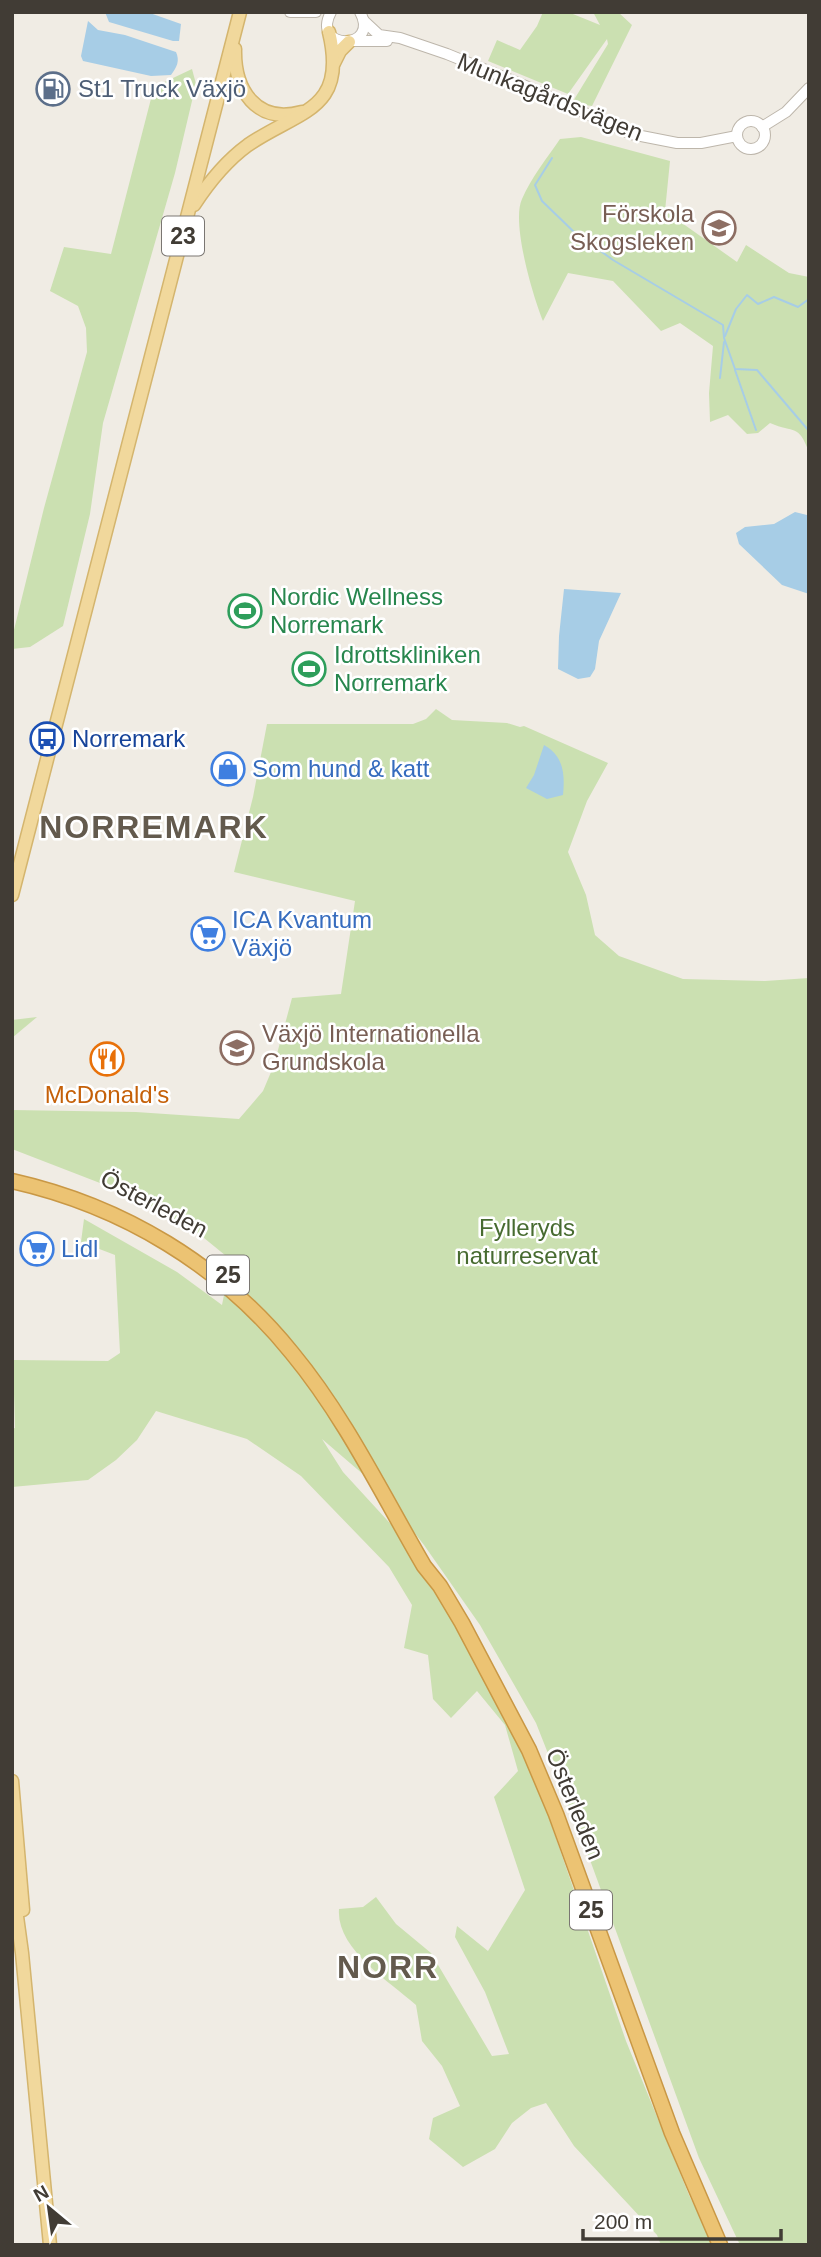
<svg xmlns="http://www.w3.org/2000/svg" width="821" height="2257" font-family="Helvetica,sans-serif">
<rect width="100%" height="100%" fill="#f0ece4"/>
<g fill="#cbe0b1">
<polygon points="543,12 568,12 600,25 593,12 618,12 632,25 592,106 572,103 608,44 607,39 568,94 488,61 497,40 520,50 537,26"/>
<polygon points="192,69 196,84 175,173 103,423 90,514 63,626 30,647 12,649 12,638 44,508 87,352 86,328 78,306 50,291 64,247 111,254 154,87"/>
<path d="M581 137 670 161 665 211 737 262 746 245 789 273 809 277V452C798 423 795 434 770 423L758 433 747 434 728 415 710 422 709 393 713 346 680 323 661 331 613 281 568 273 543 321C533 297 511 222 522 199 531 178 547 158 560 139Z"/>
<path d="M436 709 452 720 507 723 520 727 524 726 608 763 587 801 568 852 586 895 595 935 619 956 683 979 765 981 809 978V2245H740L699 2158 590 1860 536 1723 480 1625 424 1545 396 1509 364 1475 322 1439 343 1472 398 1532 475 1655 529 1760 626 2041 689 2195 714 2245H661L657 2235 574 2146 546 2103 531 2108 512 2123 495 2149 463 2167 429 2139 433 2118 460 2106 442 2066 422 2041 416 2005C389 1981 336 1949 339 1909L363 1907 376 1897 396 1924 431 1953 492 2056 509 2054 485 1992 455 1937 457 1926 488 1951 525 1890 494 1797 518 1771 505 1725 477 1691 451 1718 433 1699 428 1655 404 1648 412 1605 389 1567 301 1476 247 1439 156 1411 137 1440 116 1460 88 1480 12 1487V1429L15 1428 13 1360 108 1361 120 1353 115 1255 81 1242 84 1219 177 1272 222 1305 231 1260 193 1229 131 1195 12 1149V1110L136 1112 239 1119 263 1091 274 1065 292 998 341 994 355 901 234 872 253 797 267 724H413L426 719Z"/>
<polygon points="37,1017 12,1038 12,1020"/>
</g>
<g fill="#a7cde6">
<polygon points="105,12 147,12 181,24 179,41 173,41 109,22"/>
<path d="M88 21 98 30 125 35 176 52C180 61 177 67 171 75L151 76 83 61 81 56Z"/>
<polygon points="795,512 807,515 809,522 809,594 782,585 739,544 736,533 745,527 774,524"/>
<polygon points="564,589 621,593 599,641 595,669 590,677 578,679 558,669 559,636"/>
<path d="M544 745C564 756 565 775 563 795L547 799 526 788 534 775Z"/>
</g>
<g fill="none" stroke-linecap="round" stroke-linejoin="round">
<g stroke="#a7cde6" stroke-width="2">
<polyline points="552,158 535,185 542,201 573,231 613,260 723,325 724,338 735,369 757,370 809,431"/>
<polyline points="725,336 736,309 747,295 758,304 774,297 798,307 809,299"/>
<polyline points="735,370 756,430"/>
<polyline points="720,378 724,342"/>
</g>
<defs>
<g id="minor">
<polyline points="290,12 316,12"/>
<path d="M331 12C310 51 381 51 360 12"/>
<polyline points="364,21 379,35 400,38 447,54 528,87 631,134 677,143 701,143 737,136"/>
<polyline points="354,41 387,41"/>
<circle cx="751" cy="135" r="14"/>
<polyline points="762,127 786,112 809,88"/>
</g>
<g id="major">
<path d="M235 49C234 89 256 125 302 112"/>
<polyline points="334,63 340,51 349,42"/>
<path d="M194 205C209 182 226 161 248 145 299 110 348 111 329 32"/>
<polyline points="12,895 240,12"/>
<polyline points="12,1781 23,1910"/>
<polyline points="12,1880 22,1953 50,2245"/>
</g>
<path id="highway" d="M12 1181C123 1206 221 1265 292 1353 345 1417 382 1494 424 1566L440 1586 462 1623 529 1750 556 1814 672 2133 720 2245"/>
</defs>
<use href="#minor" stroke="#bdb6ab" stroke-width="12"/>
<use href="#major" stroke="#d4b56e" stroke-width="15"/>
<use href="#highway" stroke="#c99845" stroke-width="17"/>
<use href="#minor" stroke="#fff" stroke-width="10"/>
<use href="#major" stroke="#f1d89c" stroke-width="12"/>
<use href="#highway" stroke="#ecc373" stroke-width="14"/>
</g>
<defs>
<symbol id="fuel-ring" viewBox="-11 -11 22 22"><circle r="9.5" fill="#fff" stroke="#5c6f8a" stroke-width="1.5"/><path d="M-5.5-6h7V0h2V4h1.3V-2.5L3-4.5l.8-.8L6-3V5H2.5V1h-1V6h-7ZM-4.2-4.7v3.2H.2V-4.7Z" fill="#5c6f8a"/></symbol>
<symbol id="school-ring" viewBox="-11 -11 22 22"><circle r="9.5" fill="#fff" stroke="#8d6e63" stroke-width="1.5"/><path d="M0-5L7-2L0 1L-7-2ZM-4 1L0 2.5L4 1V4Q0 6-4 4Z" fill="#8d6e63"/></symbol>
<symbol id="stadium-ring" viewBox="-11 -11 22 22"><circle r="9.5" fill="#fff" stroke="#2e9e5b" stroke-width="1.5"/><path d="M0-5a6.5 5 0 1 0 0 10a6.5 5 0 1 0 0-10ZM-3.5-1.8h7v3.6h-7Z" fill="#2e9e5b"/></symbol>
<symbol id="bus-ring" viewBox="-11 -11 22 22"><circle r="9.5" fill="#fff" stroke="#1a4fb4" stroke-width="1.5"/><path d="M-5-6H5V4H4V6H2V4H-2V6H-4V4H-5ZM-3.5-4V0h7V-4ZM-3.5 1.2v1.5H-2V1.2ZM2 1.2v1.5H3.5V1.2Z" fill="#1a4fb4"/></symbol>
<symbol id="shop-ring" viewBox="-11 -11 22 22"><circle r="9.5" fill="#fff" stroke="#3f7fe0" stroke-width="1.5"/><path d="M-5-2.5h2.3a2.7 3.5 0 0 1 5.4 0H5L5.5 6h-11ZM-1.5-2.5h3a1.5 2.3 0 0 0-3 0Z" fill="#3f7fe0"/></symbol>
<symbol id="supermarket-ring" viewBox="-11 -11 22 22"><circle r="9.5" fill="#fff" stroke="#3f7fe0" stroke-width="1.5"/><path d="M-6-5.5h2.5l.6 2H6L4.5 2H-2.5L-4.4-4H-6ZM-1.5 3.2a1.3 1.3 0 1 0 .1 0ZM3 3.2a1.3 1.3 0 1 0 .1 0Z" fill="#3f7fe0"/></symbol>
<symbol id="restaurant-ring" viewBox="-11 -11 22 22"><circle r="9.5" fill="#fff" stroke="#e8710a" stroke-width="1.5"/><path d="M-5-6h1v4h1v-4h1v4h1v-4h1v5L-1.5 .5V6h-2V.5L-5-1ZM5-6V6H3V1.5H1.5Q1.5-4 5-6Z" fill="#e8710a"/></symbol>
</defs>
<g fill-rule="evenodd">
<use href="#fuel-ring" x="34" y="70" width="38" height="38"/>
<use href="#school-ring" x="700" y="209" width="38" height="38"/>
<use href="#stadium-ring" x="226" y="592" width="38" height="38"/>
<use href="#stadium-ring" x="290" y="650" width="38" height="38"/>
<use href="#bus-ring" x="28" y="720" width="38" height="38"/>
<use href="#shop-ring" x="209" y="750" width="38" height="38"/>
<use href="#supermarket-ring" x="189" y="915" width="38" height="38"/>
<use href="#school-ring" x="218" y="1029" width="38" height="38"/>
<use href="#restaurant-ring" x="88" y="1040" width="38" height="38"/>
<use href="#supermarket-ring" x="18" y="1230" width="38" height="38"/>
</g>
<g text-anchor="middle" stroke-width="5" stroke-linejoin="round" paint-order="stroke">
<g fill="#fff" stroke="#7a7672" stroke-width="2">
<rect x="162" y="216.5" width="42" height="39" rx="5"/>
<rect x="207" y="1255.5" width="42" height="39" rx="5"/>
<rect x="570" y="1890.5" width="42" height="39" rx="5"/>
</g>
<g font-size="23" font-weight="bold" fill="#413c35">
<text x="183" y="244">23</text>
<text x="228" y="1283">25</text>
<text x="591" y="1918">25</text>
</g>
<g font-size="24" fill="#4e5e75" stroke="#fff" text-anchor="start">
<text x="78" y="97">St1 Truck Växjö</text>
</g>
<g font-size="24" fill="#413c35" stroke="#fff">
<text transform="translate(550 97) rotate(22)" y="8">Munkagårdsvägen</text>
<text transform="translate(154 1204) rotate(28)" y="8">Österleden</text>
<text transform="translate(575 1804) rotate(68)" y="8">Österleden</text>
</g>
<g font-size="24" fill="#785e54" stroke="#fff" text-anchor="end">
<text x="694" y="222">Förskola<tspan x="694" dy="28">Skogsleken</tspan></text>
<text x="262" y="1042" text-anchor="start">Växjö Internationella<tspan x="262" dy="28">Grundskola</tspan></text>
</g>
<g font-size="24" fill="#27864d" stroke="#fff" text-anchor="start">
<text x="270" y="605">Nordic Wellness<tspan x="270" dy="28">Norremark</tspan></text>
<text x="334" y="663">Idrottskliniken<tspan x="334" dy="28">Norremark</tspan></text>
</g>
<g font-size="24" fill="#164399" stroke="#fff" text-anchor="start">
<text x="72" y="747">Norremark</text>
</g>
<g font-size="24" fill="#366cbe" stroke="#fff" text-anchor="start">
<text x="252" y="777">Som hund &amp; katt</text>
<text x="232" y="928">ICA Kvantum<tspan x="232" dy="28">Växjö</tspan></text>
<text x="61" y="1257">Lidl</text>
</g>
<g font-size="24" fill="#c56008" stroke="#fff">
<text x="107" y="1103">McDonald's</text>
</g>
<g font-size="24" fill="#476b30" stroke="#fff">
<text x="527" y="1236">Fylleryds<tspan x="527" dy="28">naturreservat</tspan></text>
</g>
<g font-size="32" font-weight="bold" letter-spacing="2" fill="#635a4d" stroke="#fff">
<text x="154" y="838">NORREMARK</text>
<text x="388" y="1978">NORR</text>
</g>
</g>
<rect width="821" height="2257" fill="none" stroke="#413c35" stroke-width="28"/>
<g transform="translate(49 2208) rotate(331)" stroke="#ffffff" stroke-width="5" paint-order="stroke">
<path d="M0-5L12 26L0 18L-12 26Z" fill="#413c35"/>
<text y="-10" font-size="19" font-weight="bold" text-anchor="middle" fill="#413c35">N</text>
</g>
<path d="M583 2229v10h198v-10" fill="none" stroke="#413c35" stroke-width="3.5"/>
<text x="594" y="2229" font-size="21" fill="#413c35" stroke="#ffffff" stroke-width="5" paint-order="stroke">200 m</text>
</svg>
